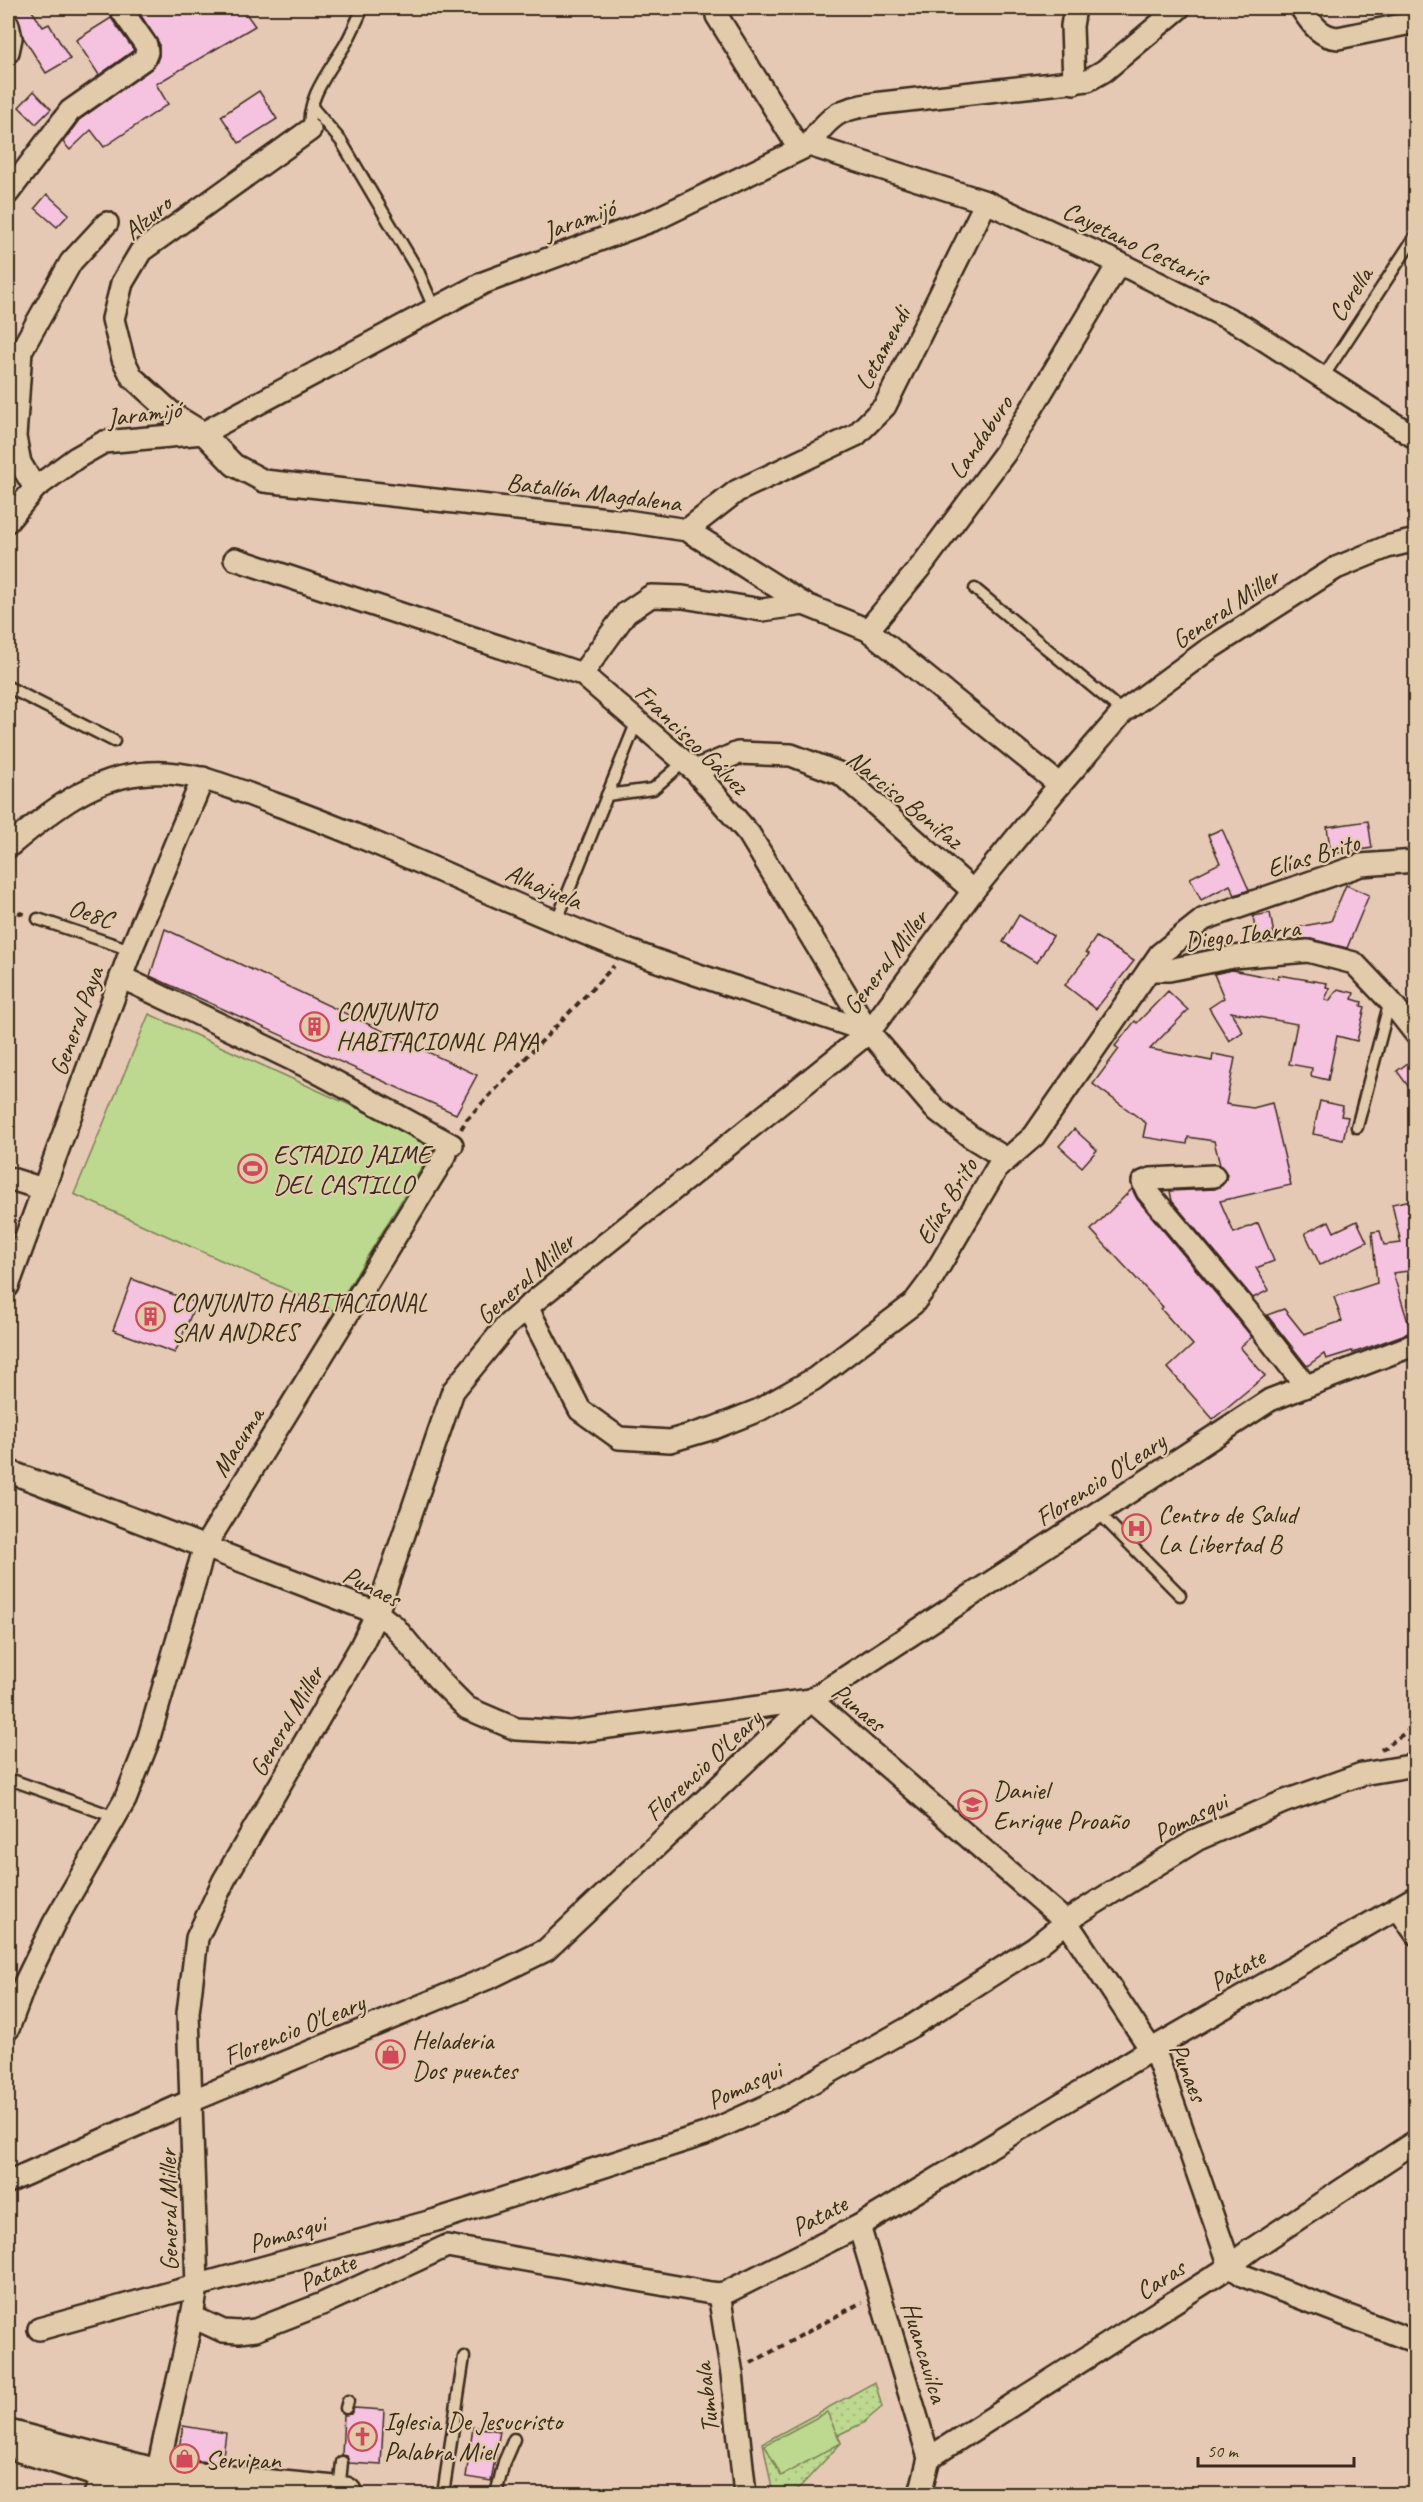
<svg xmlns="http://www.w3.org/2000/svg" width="1423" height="2502" font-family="Caveat,sans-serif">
<defs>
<pattern id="park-dots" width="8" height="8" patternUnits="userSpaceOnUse" patternTransform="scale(1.5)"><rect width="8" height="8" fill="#bdd88f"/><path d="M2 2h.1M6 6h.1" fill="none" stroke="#a3ba7b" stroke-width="1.8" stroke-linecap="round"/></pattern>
</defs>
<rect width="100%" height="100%" fill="#e6c9b5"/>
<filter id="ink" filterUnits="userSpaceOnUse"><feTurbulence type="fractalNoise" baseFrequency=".0167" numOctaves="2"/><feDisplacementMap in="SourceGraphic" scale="12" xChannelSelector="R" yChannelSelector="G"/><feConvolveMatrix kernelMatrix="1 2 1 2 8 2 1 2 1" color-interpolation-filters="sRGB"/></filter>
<g filter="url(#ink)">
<polygon fill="url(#park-dots)" stroke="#7c8156" stroke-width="1.5" points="875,2382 882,2407 863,2423 838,2435 841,2443 798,2489 791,2494 773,2494 763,2443"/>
<g fill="#bdd88f" stroke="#7c8156" stroke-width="1.5">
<polygon points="149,1014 436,1144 334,1311 74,1194"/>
<polygon points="827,2412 841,2443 781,2476 765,2445"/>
</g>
<g fill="#f5c2df" stroke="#3b2a1e" stroke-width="1.5">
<polygon points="8,8 30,8 43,27 49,24 70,59 46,73 23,37 18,17 8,13"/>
<polygon points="142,8 242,8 255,26 156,84 168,104 104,147 91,130 70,150 63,142 79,120 151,69 156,64 159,56 159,43 138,11"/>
<polygon points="111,18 134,50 99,75 76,40"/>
<polygon points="34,91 51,109 36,124 19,107"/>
<polygon points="259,91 277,119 239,143 221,116"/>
<polygon points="47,194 69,214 57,227 35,208"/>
<polygon points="1368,821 1372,848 1331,854 1327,827"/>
<polygon points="1222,829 1249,890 1235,895 1230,885 1201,900 1190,878 1220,863 1208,835"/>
<polygon points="1346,885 1369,895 1347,948 1311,939 1299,939 1297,927 1331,921"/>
<polygon points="1270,913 1275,940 1257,942 1253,916"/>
<polygon points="1019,915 1053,936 1037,963 1003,942"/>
<polygon points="165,929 477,1075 456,1114 150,976"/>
<polygon points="1096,937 1134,961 1096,1009 1065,985 1089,954 1086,952"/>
<polygon points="1232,970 1278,979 1278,975 1327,983 1326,987 1330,988 1325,999 1329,1001 1338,989 1354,993 1352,999 1362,1002 1361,1006 1365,1007 1357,1041 1337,1036 1328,1080 1311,1076 1312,1068 1289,1064 1297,1024 1231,1012 1243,1032 1229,1041 1209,1008 1224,998 1214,974"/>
<polygon points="1168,991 1188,1010 1150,1049 1212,1061 1213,1054 1235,1058 1226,1104 1253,1108 1272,1103 1291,1185 1220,1201 1234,1233 1258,1223 1274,1261 1256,1268 1269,1290 1253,1298 1172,1201 1170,1191 1215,1189 1225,1182 1227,1175 1220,1165 1214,1141 1188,1137 1187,1144 1143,1137 1146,1123 1093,1084 1119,1049 1115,1046 1135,1021 1137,1023"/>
<polygon points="1416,1057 1416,1097 1397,1071"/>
<polygon points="1320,1101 1343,1106 1341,1116 1348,1117 1343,1140 1313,1134"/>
<polygon points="1074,1129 1097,1150 1082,1167 1059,1146"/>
<polygon points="1132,1189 1137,1199 1252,1337 1240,1347 1265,1376 1213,1419 1168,1368 1193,1345 1161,1309 1163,1307 1091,1230"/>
<polygon points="1416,1199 1416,1275 1409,1275 1408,1271 1393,1273 1411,1332 1353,1353 1352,1351 1326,1359 1324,1354 1307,1366 1267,1315 1284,1309 1304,1334 1342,1321 1334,1297 1377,1283 1372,1232 1380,1231 1384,1245 1401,1243 1392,1204"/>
<polygon points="1329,1221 1334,1232 1357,1221 1367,1242 1320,1265 1305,1233"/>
<polygon points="132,1279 196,1303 175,1353 113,1330"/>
<polygon points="354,2408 384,2410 381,2465 349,2463 347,2456 342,2455 344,2415 351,2414"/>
<polygon points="183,2426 226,2433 222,2463 177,2459"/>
<polygon points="473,2427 500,2431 491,2481 466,2477"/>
</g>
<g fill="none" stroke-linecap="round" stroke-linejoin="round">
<defs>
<g id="service">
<polyline points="312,107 341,141 418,271 434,308"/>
<path d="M310 130C305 100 330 70 345 45 352 33 357 20 363 8"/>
<polyline points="1323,377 1416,235"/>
<polyline points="975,589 1123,712"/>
<polyline points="8,687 114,741"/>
<polyline points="607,795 653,789 684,762"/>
<polyline points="38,919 131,950"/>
<polyline points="557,920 637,721"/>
<polyline points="1357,1127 1390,1001"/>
<polyline points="1098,1512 1180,1595"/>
<polyline points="15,1781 115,1817"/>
<polyline points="346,2408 348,2401"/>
<polyline points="17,2456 102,2483 141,2487"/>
<polyline points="339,2491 342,2462"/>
<polyline points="443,2494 464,2357"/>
<polyline points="496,2494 504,2462 514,2439"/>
</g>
<g id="minor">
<polyline points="716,8 717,16 799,148"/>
<path d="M1301 8C1311 22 1319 37 1338 38L1416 22"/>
<polyline points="8,25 11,38 8,52"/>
<polyline points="1074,83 1072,26 1075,8"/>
<polyline points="310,130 141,251 122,283 113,319 123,359 132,377 174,415 203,433 234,465 264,481 626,521 687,530 804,604 868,630 1060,785"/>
<polyline points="809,145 986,202 1119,263 1243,326 1416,438"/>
<polyline points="8,193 70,111 144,59 147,52 146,45 120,8"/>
<polyline points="35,488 20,463 15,437 21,351 71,262 107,223"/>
<path d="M8 521 35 488 76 458 104 442 203 433 483 283 656 219 809 145C832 111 843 108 882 103L1088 80 1104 71 1179 8"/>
<polyline points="687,530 737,491 856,435 885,406 986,202"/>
<polyline points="235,559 582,674 695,771 749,834 869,1032 934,1108 971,1137 1005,1158"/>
<polyline points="868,630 922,565 1005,453 1119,263"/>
<polyline points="582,674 626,613 651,596 683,597 762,610 804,604"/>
<polyline points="695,771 738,753 791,755 841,774 973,891"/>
<path d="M8 847C50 812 92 776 149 773 194 770 234 789 275 804 396 847 510 906 630 951 708 980 790 1004 869 1032"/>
<polyline points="1149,970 1169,970 1233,957 1308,951 1354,963 1390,1001 1416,1034"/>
<polyline points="121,977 306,1066 452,1145"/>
<polyline points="1214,1176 1151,1179 1143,1182 1147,1191 1248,1312 1305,1385"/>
<polyline points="8,1178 43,1189"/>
<polyline points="8,1286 131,950 203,778"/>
<polyline points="527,1307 580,1410 619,1438 670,1441 714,1428 759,1410 814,1379 913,1304 931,1280 997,1168 1034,1136 1160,954 1204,919 1361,865 1416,861"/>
<polyline points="8,1471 377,1613 394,1626 437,1678 467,1708 516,1729 571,1732 811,1700 1057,1914 1072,1930 1158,2060 1230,2266 1244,2276 1416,2342"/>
<polyline points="1398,1908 1416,1934"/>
<polyline points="8,2029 25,1983 54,1923 125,1800 147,1744 205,1546 446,1154"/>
<polyline points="8,2182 184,2104 493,1976 546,1950 811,1700 1270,1400 1416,1344"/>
<polyline points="859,2226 929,2458 920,2494"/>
<polyline points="719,2294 732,2374 745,2494"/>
<polyline points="193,2317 223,2331 239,2332 255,2330 322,2304 447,2246 711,2293 719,2294 727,2292 859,2226 1152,2049 1416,1897"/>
<polyline points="39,2329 436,2220 705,2134 784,2098 912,2026 1035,1947 1074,1916 1198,1839 1283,1802 1362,1774 1416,1765"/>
<polyline points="929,2458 1221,2272 1252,2249 1416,2141"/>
<path d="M157 2476C168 2413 188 2350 197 2286L188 2013 197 1938 224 1880 360 1648 377 1613 453 1391 507 1325 537 1299 869 1032 973 891 1053 793 1123 712 1206 651 1336 568 1387 547 1416 540"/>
<polyline points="95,2494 112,2466"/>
</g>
<polyline id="primary" points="8,2437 157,2476 345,2494"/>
</defs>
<use href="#service" stroke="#3b2a1e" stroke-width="15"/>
<use href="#minor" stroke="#3b2a1e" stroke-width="26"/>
<use href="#primary" stroke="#3b2a1e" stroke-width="38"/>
<g stroke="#3b2a1e" stroke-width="4" stroke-dasharray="6 4.5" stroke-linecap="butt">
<polyline points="8,909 26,915"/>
<polyline points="461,1129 467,1119 614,966"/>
<polyline points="1381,1750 1416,1725"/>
<polyline points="751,2363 862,2302"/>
</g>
<use href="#service" stroke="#e2cbab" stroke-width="10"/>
<use href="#minor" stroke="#e2cbab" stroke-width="21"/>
<use href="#primary" stroke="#e2cbab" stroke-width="33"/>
</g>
</g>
<defs>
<symbol id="building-ring" viewBox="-11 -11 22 22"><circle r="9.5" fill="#e2cbab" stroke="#d1495b" stroke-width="1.5"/><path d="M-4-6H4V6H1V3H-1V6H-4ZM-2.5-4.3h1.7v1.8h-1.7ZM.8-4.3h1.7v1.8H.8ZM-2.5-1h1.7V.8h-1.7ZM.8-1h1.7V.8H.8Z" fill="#d1495b"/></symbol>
<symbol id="stadium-ring" viewBox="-11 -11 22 22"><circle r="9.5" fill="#e2cbab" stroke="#d1495b" stroke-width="1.5"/><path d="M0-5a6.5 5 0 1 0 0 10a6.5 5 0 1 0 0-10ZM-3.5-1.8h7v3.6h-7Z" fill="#d1495b"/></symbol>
<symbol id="hospital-ring" viewBox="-11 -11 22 22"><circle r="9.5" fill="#e2cbab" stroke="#d1495b" stroke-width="1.5"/><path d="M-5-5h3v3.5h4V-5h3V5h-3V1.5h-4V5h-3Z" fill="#d1495b"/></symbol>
<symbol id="school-ring" viewBox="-11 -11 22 22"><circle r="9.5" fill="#e2cbab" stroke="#d1495b" stroke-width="1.5"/><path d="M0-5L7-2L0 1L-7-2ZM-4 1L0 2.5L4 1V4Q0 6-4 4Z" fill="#d1495b"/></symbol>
<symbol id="shop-ring" viewBox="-11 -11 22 22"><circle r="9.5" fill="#e2cbab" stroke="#d1495b" stroke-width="1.5"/><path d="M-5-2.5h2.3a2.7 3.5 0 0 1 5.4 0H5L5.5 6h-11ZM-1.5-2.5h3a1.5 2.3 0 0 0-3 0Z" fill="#d1495b"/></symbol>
<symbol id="church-ring" viewBox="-11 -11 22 22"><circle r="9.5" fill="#e2cbab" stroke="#d1495b" stroke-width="1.5"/><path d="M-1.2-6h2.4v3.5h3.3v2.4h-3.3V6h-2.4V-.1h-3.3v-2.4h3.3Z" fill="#d1495b"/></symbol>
</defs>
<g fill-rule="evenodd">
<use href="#building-ring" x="298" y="1010" width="33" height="33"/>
<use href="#stadium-ring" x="236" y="1152" width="33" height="33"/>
<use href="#building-ring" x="134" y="1300" width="33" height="33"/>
<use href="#hospital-ring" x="1120" y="1512" width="33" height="33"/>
<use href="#school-ring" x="956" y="1788" width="33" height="33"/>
<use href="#shop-ring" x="374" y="2038" width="33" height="33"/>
<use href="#church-ring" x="346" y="2420" width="33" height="33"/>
<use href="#shop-ring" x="168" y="2442" width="33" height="33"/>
</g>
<g text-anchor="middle" stroke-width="4.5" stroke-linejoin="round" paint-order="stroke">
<g font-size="26" fill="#3b2a1e" stroke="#e2cbab">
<text transform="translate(147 217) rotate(-40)" y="9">Alzuro</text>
<text transform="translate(579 219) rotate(-20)" y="9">Jaramijó</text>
<text transform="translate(1136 243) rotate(26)" y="9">Cayetano Cestaris</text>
<text transform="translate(1350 294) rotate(-57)" y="9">Corella</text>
<text transform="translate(882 348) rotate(-62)" y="9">Letamendi</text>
<text transform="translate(144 413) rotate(-7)" y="9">Jaramijó</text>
<text transform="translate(980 437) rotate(-56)" y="9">Landaburo</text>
<text transform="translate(594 492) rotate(7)" y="9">Batallón Magdalena</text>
<text transform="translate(1225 608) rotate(-34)" y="9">General Miller</text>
<text transform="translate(692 739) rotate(44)" y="9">Francisco Gálvez</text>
<text transform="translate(905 799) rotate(39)" y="9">Narciso Bonifaz</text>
<text transform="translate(1313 855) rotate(-17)" y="9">Elías Brito</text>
<text transform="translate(544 886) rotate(23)" y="9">Alhajuela</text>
<text transform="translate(91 913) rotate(18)" y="9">Oe8C</text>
<text transform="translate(1242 934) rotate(-7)" y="9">Diego Ibarra</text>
<text transform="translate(885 962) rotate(-53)" y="9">General Miller</text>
<text transform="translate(76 1021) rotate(-70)" y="9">General Paya</text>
<text transform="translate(946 1201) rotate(-59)" y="9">Elías Brito</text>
<text transform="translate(525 1278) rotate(-42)" y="9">General Miller</text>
<text transform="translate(237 1442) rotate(-58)" y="9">Macuma</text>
<text transform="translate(1100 1479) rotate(-33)" y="9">Florencio O'Leary</text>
<text transform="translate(372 1586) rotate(27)" y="9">Punaes</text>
<text transform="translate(859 1707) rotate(40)" y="9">Punaes</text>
<text transform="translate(286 1721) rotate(-60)" y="9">General Miller</text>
<text transform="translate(703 1765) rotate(-43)" y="9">Florencio O'Leary</text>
<text transform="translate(1190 1817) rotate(-27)" y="9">Pomasqui</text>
<text transform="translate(1237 1969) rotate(-30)" y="9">Patate</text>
<text transform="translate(294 2029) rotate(-22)" y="9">Florencio O'Leary</text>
<text transform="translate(1189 2072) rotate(68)" y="9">Punaes</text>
<text transform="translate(744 2085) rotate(-25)" y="9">Pomasqui</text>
<text transform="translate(168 2210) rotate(-91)" y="9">General Miller</text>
<text transform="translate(819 2215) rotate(-28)" y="9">Patate</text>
<text transform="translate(287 2233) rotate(-16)" y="9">Pomasqui</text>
<text transform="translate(327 2272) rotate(-24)" y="9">Patate</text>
<text transform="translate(1160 2279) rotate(-33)" y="9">Caras</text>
<text transform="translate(925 2352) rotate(73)" y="9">Huancavilca</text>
<text transform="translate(706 2398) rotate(-97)" y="9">Tumbala</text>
</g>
<g font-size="26" fill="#3b2a1e" stroke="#e2cbab" text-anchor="start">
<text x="336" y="1020">CONJUNTO<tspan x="336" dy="30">HABITACIONAL PAYA</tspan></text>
<text x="273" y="1163">ESTADIO JAIME<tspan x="273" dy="30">DEL CASTILLO</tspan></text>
<text x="171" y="1311">CONJUNTO HABITACIONAL<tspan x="171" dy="30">SAN ANDRES</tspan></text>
<text x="1158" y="1523">Centro de Salud<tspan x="1158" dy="30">La Libertad B</tspan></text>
<text x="993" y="1799">Daniel<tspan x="993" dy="30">Enrique Proaño</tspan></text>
<text x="412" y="2049">Heladeria<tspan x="412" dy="30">Dos puentes</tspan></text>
<text x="384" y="2430">Iglesia De Jesucristo<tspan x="384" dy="30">Palabra Miel</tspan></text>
<text x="205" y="2468">Servipan</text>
</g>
</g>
<rect width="1423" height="2502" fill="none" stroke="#e2cbab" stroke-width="30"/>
<rect x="15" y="15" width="1393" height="2472" fill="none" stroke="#3b2a1e" stroke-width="2" filter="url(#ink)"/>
<path d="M1198 2457v9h156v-9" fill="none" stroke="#3b2a1e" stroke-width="3"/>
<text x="1207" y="2457" font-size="18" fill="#3b2a1e" stroke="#e2cbab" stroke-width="4.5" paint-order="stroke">50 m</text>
</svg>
